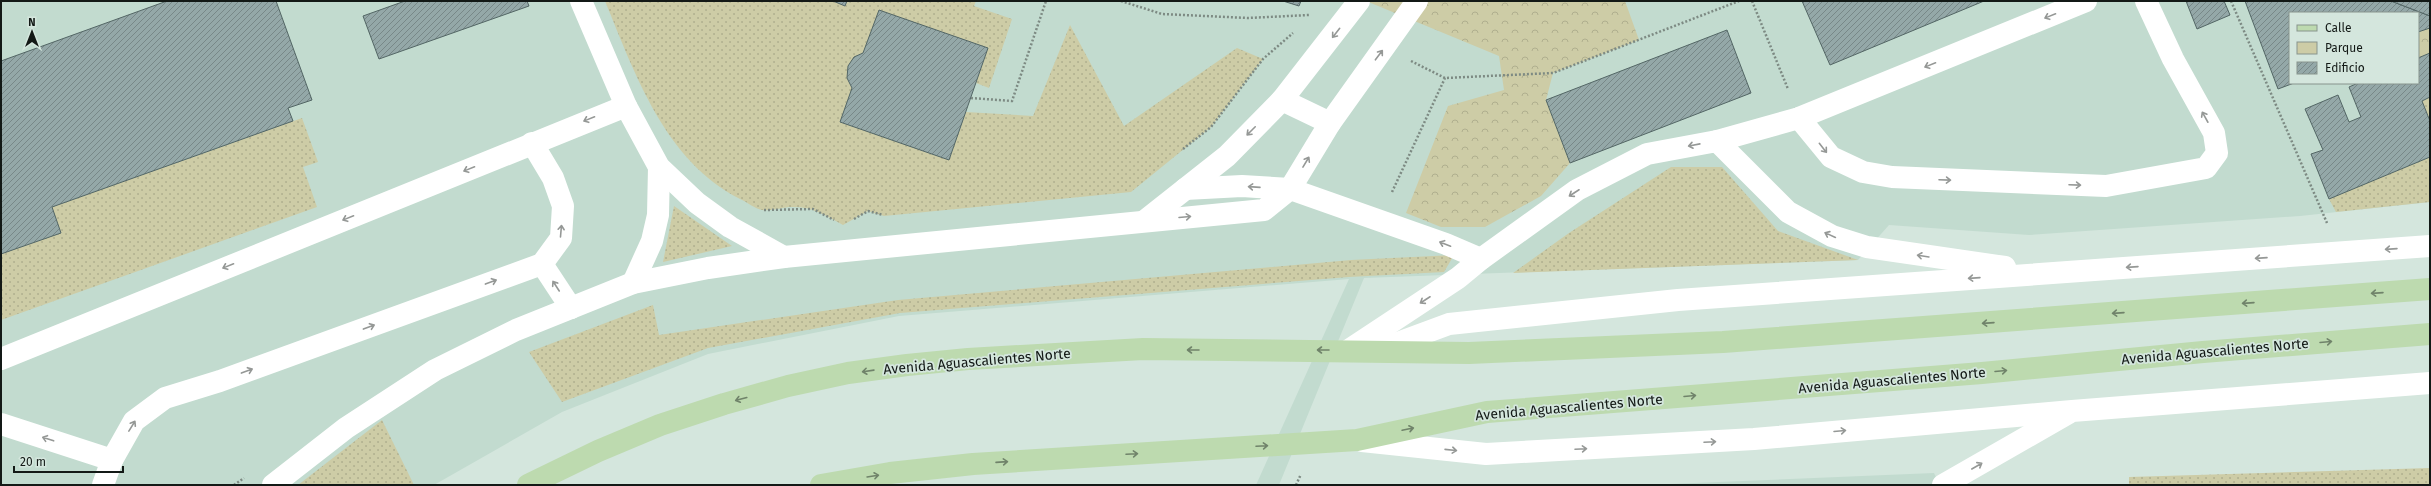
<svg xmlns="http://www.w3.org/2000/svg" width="2431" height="486" font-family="'Fira Sans',sans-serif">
<defs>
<pattern id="green-dots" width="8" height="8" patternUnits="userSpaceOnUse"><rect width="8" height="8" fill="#cdcca6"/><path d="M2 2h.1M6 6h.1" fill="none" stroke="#afaf8e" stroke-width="1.8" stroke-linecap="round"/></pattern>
<pattern id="forest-crowns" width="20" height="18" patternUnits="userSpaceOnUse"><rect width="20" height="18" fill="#cdcca6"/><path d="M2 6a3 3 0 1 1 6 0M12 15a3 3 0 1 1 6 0" fill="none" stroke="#afaf8e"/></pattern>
<pattern id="building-hatch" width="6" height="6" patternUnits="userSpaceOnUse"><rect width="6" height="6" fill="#94a8a8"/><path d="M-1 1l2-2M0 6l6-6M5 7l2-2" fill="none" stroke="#788888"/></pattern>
</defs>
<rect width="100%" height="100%" fill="#d4e6dd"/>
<g fill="#c2dbcf" fill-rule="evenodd">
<path d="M1 1H2430V202L2300 216 2029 235 1889 225 1858 260 1364 278 1279 485H1256L1349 279 899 316 708 354 562 412 434 485H1ZM2290 13H2418V83H2290Z"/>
<polygon points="1934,473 1940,485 1645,485"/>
</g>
<g fill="url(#green-dots)">
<path d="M605 1H833L845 6 847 1H976L974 6 1012 19 989 88 976 83 988 48 879 11 863 53C847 60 843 73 852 88L840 122 949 160 966 112 1033 116 1070 25 1124 126 1237 48 1263 59 1211 127 1131 192 884 216 868 211 843 225C823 214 812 206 789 207 781 208 770 211 762 210 755 209 747 202 740 199 665 161 635 74 605 1Z"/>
<polygon points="2430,97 2430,121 2422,101"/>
<polygon points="302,118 318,162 303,167 317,207 1,320 1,254 61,233 52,207"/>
<polygon points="2430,157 2430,202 2336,212 2329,199"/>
<polygon points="1671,167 1722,167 1778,231 1858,260 1513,273 1569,233"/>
<polygon points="674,206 732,246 663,262"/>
<polygon points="1454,255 1444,272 1349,277 900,313 708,348 562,402 529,352 653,305 659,335 898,300 1351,260"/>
<polygon points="382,420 414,485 298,485"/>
<polygon points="2430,468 2430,485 2129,485 2129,477"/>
</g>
<g fill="url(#forest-crowns)">
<polygon points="1366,1 1625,1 1639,40 1553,73 1546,100 1570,163 1541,196 1485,227 1441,227 1406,213 1448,106 1504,90 1499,56"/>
<polygon points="2430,28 2430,53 2418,58 2418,32"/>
</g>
<g fill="url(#building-hatch)" stroke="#536665">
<polygon points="167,1 276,1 312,100 288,108 293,121 52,207 61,233 1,254 1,61"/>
<polygon points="405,1 527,1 529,6 379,59 363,16"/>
<polygon points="833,1 847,1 845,6"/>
<polygon points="1283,1 1301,1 1299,6"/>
<polygon points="1802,1 1984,1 1830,65"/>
<polygon points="2186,1 2224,1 2230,15 2197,29"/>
<polygon points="2245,1 2391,1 2430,16 2430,28 2418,32 2418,13 2290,13 2290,83 2294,83 2278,89"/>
<polygon points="2391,1 2430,1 2430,16"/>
<polygon points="879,10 988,48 949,160 840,122 852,88 847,78 848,66 854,57 863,53"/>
<polygon points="1727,30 1751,93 1570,163 1546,100"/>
<polygon points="2430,53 2430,97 2422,101 2430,121 2430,157 2329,199 2311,154 2323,150 2305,109 2338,95 2349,122 2361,117 2349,87 2358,83 2418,83 2418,58"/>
</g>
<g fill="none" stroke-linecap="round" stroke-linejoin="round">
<g stroke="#7d8a83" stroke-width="2.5" stroke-dasharray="2 2" stroke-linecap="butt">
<polyline points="1121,1 1162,14 1248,18 1309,15"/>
<polyline points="1752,1 1788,89"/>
<polyline points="2231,1 2327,223"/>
<polyline points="1411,61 1445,78 1553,73 1739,1"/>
<polyline points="971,98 1012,101 1046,1"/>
<polyline points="1183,149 1211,127 1263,59 1293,33"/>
<polyline points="1392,192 1445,78"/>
<polyline points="764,210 813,209 834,220"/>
<polyline points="854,219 868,211 883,215"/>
<polyline points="234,485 244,478"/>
<polyline points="1296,485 1301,474"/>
</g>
<g stroke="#fff" stroke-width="22">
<polyline points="581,1 626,106 659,167 697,203 730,227 784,257"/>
<polyline points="1282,100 1330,123"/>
<polyline points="1799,118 1831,157 1863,172 1892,177 2106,186 2206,168 2217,153 2214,133 2173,59 2146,1"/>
<polyline points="1717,141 1799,118 2086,1"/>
<polyline points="1185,189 1242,186 1290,189 1446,244 1481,259"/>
<polyline points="1146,220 1227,156 1282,100 1359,1"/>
<polyline points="542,264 571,308"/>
<polyline points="633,283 652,241 658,215 659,167"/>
<polyline points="1349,350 1458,278 1481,259 1577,190 1647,154 1717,141 1788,212 1832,236 1867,247 2005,267"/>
<polyline points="1376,351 1449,324 1678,300 2430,246"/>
<polyline points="1,359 626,106"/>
<polyline points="1,424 112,460"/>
<polyline points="1362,441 1486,454 1754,439 2072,411 2430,383"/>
<polyline points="103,485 112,460 134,421 165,398 220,381 542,264 561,238 563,206 553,178 532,143"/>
<polyline points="273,485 346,428 435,370 516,330 633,283 708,268 784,257 1264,210 1290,189 1330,123 1417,1"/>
<polyline points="1943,485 2067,414"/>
</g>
<g stroke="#bddaaf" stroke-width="22">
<polyline points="528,485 598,451 660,425 724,404 788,386 848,373 907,365 968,359 1143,349 1469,353 1723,342 2430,289"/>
<polyline points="821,485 890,473 973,464 1357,440 1487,412 1982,373 2203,352 2430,334"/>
</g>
</g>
<defs><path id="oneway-shaft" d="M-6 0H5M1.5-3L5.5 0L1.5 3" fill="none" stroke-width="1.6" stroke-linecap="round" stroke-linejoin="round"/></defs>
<g stroke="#959896">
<use href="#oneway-shaft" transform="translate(2050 16) rotate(158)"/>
<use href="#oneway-shaft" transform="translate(1336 33) rotate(128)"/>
<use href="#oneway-shaft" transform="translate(1379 55) rotate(-53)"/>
<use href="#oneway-shaft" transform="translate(1930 65) rotate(158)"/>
<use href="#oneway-shaft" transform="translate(2205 117) rotate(-119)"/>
<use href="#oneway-shaft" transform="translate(589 119) rotate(158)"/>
<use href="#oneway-shaft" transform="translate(1251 131) rotate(135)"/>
<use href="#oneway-shaft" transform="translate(1694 145) rotate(169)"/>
<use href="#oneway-shaft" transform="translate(1823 148) rotate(52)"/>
<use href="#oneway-shaft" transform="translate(1306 162) rotate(-59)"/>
<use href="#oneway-shaft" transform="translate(469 169) rotate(158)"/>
<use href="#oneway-shaft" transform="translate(1945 180) rotate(2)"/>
<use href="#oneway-shaft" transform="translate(2075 185) rotate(2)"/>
<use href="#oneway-shaft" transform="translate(1254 187) rotate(-176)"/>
<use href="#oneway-shaft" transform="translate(1574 193) rotate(147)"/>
<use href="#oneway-shaft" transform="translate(1185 217) rotate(-5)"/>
<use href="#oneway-shaft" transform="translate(348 218) rotate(158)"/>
<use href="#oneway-shaft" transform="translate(561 231) rotate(-85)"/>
<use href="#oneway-shaft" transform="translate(1830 235) rotate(-155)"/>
<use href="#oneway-shaft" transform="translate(1445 244) rotate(-159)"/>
<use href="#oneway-shaft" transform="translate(2391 249) rotate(176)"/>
<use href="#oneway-shaft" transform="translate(1923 256) rotate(-171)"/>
<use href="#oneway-shaft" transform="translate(2261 258) rotate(176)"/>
<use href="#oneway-shaft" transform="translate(228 266) rotate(158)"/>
<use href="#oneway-shaft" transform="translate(2132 267) rotate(176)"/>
<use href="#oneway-shaft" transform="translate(1974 278) rotate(176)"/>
<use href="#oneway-shaft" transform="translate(491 282) rotate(-20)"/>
<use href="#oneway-shaft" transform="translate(556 286) rotate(-123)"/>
<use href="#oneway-shaft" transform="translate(1425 300) rotate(147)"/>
<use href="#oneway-shaft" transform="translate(369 327) rotate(-20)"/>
<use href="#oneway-shaft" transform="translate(247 371) rotate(-20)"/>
<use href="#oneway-shaft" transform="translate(132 426) rotate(-58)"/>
<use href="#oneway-shaft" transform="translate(1840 431) rotate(-5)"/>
<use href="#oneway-shaft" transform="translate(48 439) rotate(-162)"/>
<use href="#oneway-shaft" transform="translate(1710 442) rotate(-3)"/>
<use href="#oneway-shaft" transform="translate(1581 449) rotate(-3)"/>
<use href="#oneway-shaft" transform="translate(1451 450) rotate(6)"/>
<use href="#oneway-shaft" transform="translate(1977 466) rotate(-30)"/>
</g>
<g stroke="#70836a">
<use href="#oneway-shaft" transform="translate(2377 293) rotate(176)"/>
<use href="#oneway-shaft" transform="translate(2248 303) rotate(176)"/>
<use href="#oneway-shaft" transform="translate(2118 313) rotate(176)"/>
<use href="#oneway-shaft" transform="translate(1988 323) rotate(176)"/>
<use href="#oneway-shaft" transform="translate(2326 342) rotate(-5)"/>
<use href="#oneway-shaft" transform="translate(1193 350) rotate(-180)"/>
<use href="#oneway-shaft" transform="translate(1323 350) rotate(-180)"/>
<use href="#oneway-shaft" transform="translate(868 371) rotate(172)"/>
<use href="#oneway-shaft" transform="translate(2001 371) rotate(-5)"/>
<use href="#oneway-shaft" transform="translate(1690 396) rotate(-5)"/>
<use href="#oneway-shaft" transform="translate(741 399) rotate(165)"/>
<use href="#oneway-shaft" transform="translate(1408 429) rotate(-12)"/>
<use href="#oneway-shaft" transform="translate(1262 446) rotate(-3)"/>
<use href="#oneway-shaft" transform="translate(1132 454) rotate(-3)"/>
<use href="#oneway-shaft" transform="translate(1002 462) rotate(-4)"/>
<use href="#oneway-shaft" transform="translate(873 476) rotate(-9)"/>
</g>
<g text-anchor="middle" stroke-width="3.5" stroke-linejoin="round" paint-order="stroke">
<g font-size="14" fill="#131916" stroke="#d4e6dd">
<text transform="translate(2215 351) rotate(-5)" y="5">Avenida Aguascalientes Norte</text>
<text transform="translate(977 361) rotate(-5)" y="5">Avenida Aguascalientes Norte</text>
<text transform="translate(1892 380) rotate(-5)" y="5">Avenida Aguascalientes Norte</text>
<text transform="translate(1569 407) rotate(-5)" y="5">Avenida Aguascalientes Norte</text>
</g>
</g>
<rect width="2431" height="486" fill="none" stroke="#131916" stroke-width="4"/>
<rect x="2289" y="12" width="130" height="72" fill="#d4e6dd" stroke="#87948d"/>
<rect x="2297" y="25" width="20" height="6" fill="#bddaaf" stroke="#87948d"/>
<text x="2325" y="32" font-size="12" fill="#131916">Calle</text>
<rect x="2297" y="42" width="20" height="12" fill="#cdcca6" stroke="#87948d"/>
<text x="2325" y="52" font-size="12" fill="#131916">Parque</text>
<rect x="2297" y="62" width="20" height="12" fill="url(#building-hatch)" stroke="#87948d"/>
<text x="2325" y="72" font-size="12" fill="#131916">Edificio</text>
<g transform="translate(32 32)" stroke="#d4e6dd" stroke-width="3" paint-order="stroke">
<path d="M0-3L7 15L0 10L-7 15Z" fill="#131916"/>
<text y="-6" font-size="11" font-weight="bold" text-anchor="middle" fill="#131916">N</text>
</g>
<path d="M14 466v6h109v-6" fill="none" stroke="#131916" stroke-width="2"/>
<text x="20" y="466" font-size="12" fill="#131916" stroke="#d4e6dd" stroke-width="3" paint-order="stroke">20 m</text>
</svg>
